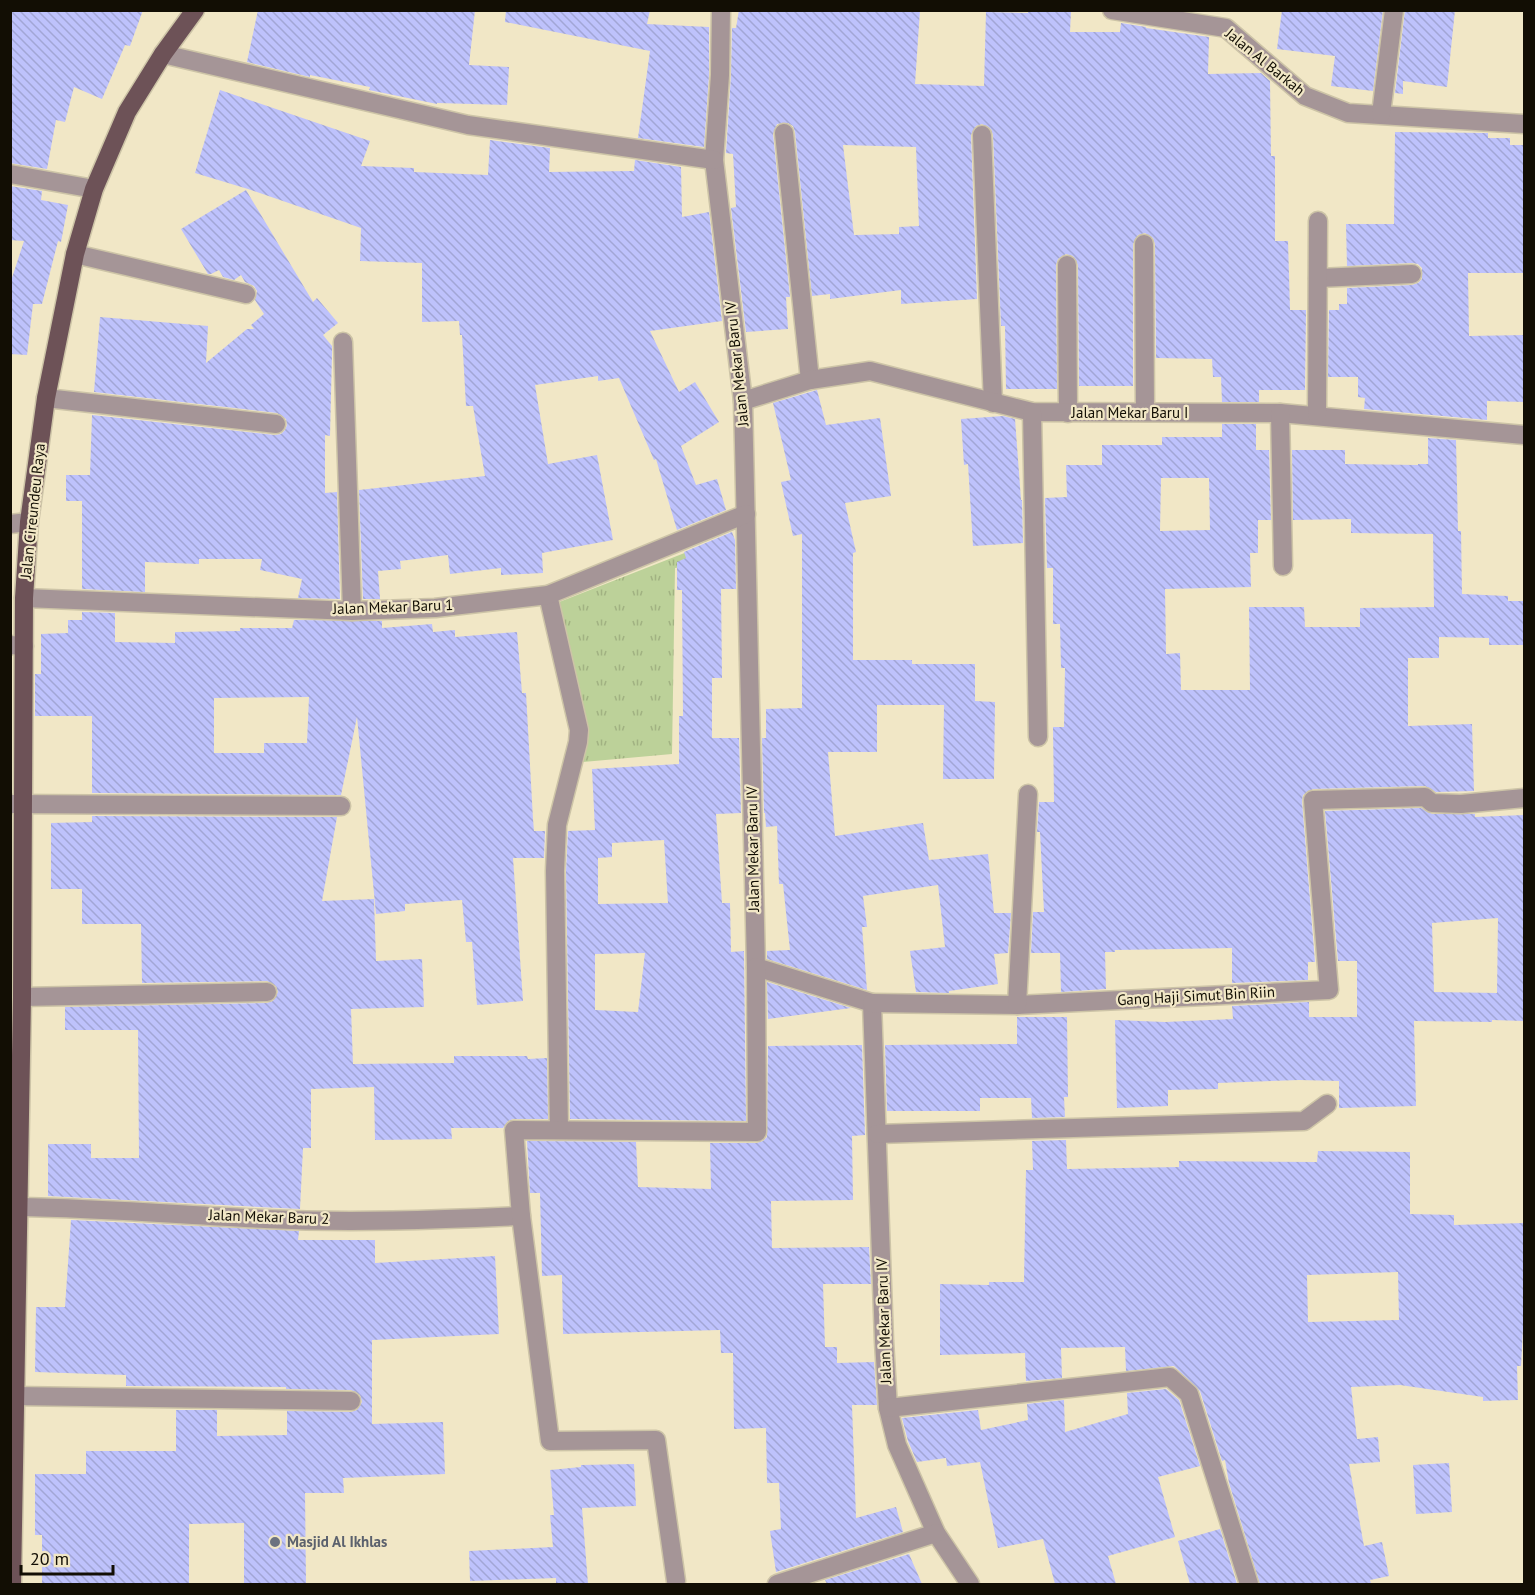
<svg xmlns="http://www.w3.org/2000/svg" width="1535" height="1595" font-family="'PT Sans',sans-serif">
<defs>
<pattern id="grass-tufts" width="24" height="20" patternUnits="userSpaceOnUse" patternTransform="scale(1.5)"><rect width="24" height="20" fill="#bcd199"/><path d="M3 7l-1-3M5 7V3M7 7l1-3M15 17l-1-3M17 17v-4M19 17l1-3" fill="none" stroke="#a1b282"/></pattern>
<pattern id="building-back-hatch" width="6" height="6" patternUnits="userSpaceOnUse" patternTransform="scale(1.5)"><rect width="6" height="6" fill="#bec2fc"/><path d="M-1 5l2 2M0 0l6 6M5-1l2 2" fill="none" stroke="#a2a6d6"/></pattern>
</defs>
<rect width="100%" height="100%" fill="#f1e7c6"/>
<polygon fill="url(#grass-tufts)" points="728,536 730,559 675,568 672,754 572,763 574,728 549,606"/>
<g fill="url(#building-back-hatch)" fill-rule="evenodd">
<polygon points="10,10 143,10 130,46 125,45 102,99 74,87 65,122 56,120 47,169 10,163"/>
<polygon points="258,10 475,10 469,65 509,67 507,105 437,103 437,104 369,90 370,87 310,75 310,77 247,62"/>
<polygon points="506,10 650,10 647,24 709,27 709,75 704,147 638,138 650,51 505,22"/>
<path d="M739 10H920L915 84 984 86 986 12 1028 13V10L1071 11 1070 32H1120L1121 23 1146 27V28L1209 37 1208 74 1261 73 1270 81 1271 156H1275V241H1288L1290 310H1306L1305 390H1259V402H1222L1221 377H1213L1212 359 1156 358 1155 244 1153 238 1145 233 1138 235 1133 244V386H1079L1078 265 1073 256 1066 254 1058 259 1056 265 1057 389H1006L1005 326H1001L993 135 991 129 982 124 976 126 971 135 977 299 901 304V290L830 299V294L812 296 795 132 793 126 788 123 777 124 773 134 790 297H786L788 329 746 332 731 208 736 207 733 154 726 153 731 75 732 28H736ZM843 145 916 147 919 226 899 227V234L854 235Z"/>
<polygon points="1282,10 1383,10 1373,91 1331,86 1335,56 1277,49"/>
<polygon points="1405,10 1455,10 1447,87 1403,81 1403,94 1395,93"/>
<polygon points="220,90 370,141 361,166 414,168 414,172 488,175 490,140 550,148 549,172 634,171 635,160 681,167 682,217 709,212 722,321 650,331 679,392 695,382 719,422 681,446 696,485 717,479 726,510 677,530 656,459 654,460 619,378 598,381 598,376 535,385 548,464 597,455 613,540 542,553 543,573 501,575 501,568 450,574 448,555 400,561 401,569 378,571 380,599 363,599 359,490 485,476 473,406 466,406 462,335 460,335 459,321 422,322 422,263 360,261 361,228 248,189 195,173"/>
<polygon points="1395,132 1488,133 1488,138 1510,138 1510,145 1524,145 1524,273 1468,273 1469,336 1524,335 1524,402 1487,401 1487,420 1364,409 1365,398 1358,397 1358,377 1328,377 1329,310 1339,310 1339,304 1347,304 1347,288 1412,285 1418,283 1422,279 1422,268 1418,264 1412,263 1347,266 1346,224 1394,224"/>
<polygon points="10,186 42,191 41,200 68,205 61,242 58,241 42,304 33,304 27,355 10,354 10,284 24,241 10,240"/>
<polygon points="246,190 313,302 317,298 338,323 323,335 332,346 332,354 330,436 325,435 325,493 337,492 340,599 298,598 302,579 260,570 262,559 199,559 199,564 145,562 145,592 82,589 82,501 66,501 66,475 90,475 92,415 275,435 281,434 285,430 287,425 286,419 277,413 94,392 100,317 208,326 206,363 247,329 254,329 251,325 264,314 255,300 257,291 254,286 245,282 241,275 234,280 223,277 219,270 211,274 208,274 181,229"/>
<polygon points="817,390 826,425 880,418 891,496 845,503 856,552 853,553 853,660 912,660 912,664 975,664 975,701 995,702 994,779 943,779 944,705 877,705 877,752 828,752 835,836 923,823 929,860 988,854 994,913 1011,913 1008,953 994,954 998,984 949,991 949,993 916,992 910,951 945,947 938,885 863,896 867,927 862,927 867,990 767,959 767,951 790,950 783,884 779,884 777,826 766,827 765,813 764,813 762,738 766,738 766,709 802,708 802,534 793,536 781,482 791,480 773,403"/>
<polygon points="1003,416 1015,419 1021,500 1022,500 1023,543 973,546 968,464 964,465 961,419"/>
<path d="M1222 424H1256V450H1269L1271 520H1258V553H1250L1251 587 1165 589 1166 654 1180 653 1181 690H1250L1249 607H1304L1305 627H1360V608L1434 607 1433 534 1351 533V519L1293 520 1292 450H1345V464L1418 465V464H1428V438L1456 440 1458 531H1461L1462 594 1508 596V601H1524V645H1489V638L1439 637V658H1408V726L1472 724 1474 791 1436 792 1425 786 1313 789 1303 795 1302 801 1315 962H1308V980L1232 983V948L1115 950V952H1105L1106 989 1061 992 1060 953H1031L1033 912H1044L1040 832H1037L1039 802H1054L1053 727H1064L1065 668H1061L1060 624H1053V568H1047L1045 498 1067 497 1066 465H1102V445H1162V437H1222ZM1161 478H1209L1210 530 1160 531Z"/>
<path d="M732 532 735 540 736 589H721L722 678H712V738H739L741 813 716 814 722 903H730L731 952 744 951 746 1121 570 1119 566 871 568 831 595 830 592 769 679 764V716H683L682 590H677V562L686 558 684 552ZM664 840 668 903 598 904V858L612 857V843ZM645 953 638 1012 595 1010V954Z"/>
<path d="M82 612 115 613V642L175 643V632L240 631V628H292L294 620 382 621V628L432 624 433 632 455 630V637L517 632 522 693H526L533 819 534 831H545L544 858H513L523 1001 477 1005 472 942H466L462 900 405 904V911L376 914 357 717 341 795 92 793V716H35V674H41V634L68 633V620H82ZM309 697 307 743H264V753H214V698Z"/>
<path d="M1421 808 1432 814H1475V817L1524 815V1021L1492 1020V1022L1414 1021 1416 1106 1339 1108V1081L1299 1080 1218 1083V1089L1168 1090V1106L1117 1108 1115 1020 1165 1022 1233 1019 1232 1006 1309 1002V1017H1357V961H1338L1325 811ZM1498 918 1497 993 1434 992 1432 923Z"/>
<polygon points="92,816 337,817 322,901 374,899 376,961 422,959 424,1007 351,1009 353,1064 454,1063 454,1056 527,1056 528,1059 547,1058 548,1119 513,1119 508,1121 503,1128 451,1128 452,1139 375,1140 374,1087 311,1089 311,1148 303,1148 300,1209 48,1196 48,1144 91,1144 91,1158 139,1158 138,1030 65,1030 65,1007 267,1003 273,1001 278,992 276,986 267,981 142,983 141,924 82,924 82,889 51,889 51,823 92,822"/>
<polygon points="767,982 851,1008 768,1019"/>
<polygon points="1017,1017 1067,1017 1068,1097 1064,1097 1065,1117 1032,1118 1031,1098 980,1098 980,1111 887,1111 885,1045 1017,1044"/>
<polygon points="862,1045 865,1135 852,1136 853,1200 771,1201 772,1248 869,1247 871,1284 823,1284 825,1347 837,1347 837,1363 874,1362 877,1405 852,1405 856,1518 896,1507 903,1532 776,1572 770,1531 781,1529 779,1483 767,1483 766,1428 734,1429 733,1353 721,1353 720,1330 563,1334 562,1275 542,1276 540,1193 530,1193 527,1141 636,1142 638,1187 711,1189 710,1143 757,1143 763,1141 767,1137 768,1046"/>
<path d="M1066 1140 1067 1169 1179 1167V1161L1317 1162 1318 1151 1410 1152V1214L1454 1215V1225L1524 1223V1329H1523L1521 1366H1517L1518 1400 1483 1401V1397L1400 1385 1351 1387 1357 1439 1378 1437 1380 1462 1349 1464 1364 1546 1382 1542 1389 1576 1370 1580 1371 1584H1260L1229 1483 1225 1460 1222 1461 1200 1391 1174 1366 1126 1371 1125 1347 1061 1348 1062 1378 1026 1381 1025 1353 940 1355V1284L989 1285V1282H1024L1026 1170H1033L1032 1141ZM1398 1272 1399 1320 1308 1322 1307 1275Z"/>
<polygon points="71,1220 299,1231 298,1240 375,1240 375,1263 495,1256 499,1334 372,1340 372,1424 443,1422 445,1474 343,1478 344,1493 305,1493 306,1584 244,1584 244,1523 189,1524 189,1584 42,1584 42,1535 35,1535 35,1474 86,1474 86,1451 176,1451 176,1410 217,1410 217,1436 287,1435 287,1411 351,1412 357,1410 362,1402 360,1395 351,1390 286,1389 286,1387 126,1386 126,1375 35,1372 36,1307 65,1307"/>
<polygon points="1166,1389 1179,1400 1200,1466 1158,1477 1175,1537 1108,1556 1116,1584 1055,1584 1043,1539 998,1548 980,1462 947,1466 946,1458 917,1462 908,1441 902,1418 978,1410 981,1430 1028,1420 1027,1404 1064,1400 1065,1432 1128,1414 1127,1393"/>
<polygon points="1449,1463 1452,1512 1416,1514 1413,1465"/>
<polygon points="634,1464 636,1506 582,1508 588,1584 556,1584 556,1578 470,1581 469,1551 553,1547 550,1515 554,1515 550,1470 581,1467 581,1465"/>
<polygon points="1220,1529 1237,1584 1190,1584 1178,1541"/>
<polygon points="909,1554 922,1584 827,1584 825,1580"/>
</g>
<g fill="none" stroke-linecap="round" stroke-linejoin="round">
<defs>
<g id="minor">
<polyline points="721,10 720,75 714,160 743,401 756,967 872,1003 884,1341 888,1408 897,1445 936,1533 970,1584"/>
<polyline points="1112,10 1226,28 1305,96 1348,113 1524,124"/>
<polyline points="163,54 468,125 714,160"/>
<polyline points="1381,114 1394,10"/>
<polyline points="784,133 810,380"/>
<polyline points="982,135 993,403"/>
<polyline points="10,174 94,189"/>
<polyline points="1144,244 1145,412"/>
<polyline points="75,254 246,294"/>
<polyline points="1067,265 1068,413"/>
<polyline points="1318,278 1412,274"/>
<polyline points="343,342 352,611"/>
<polyline points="46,398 276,424"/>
<polyline points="743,401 810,380 870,371 1032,412 1280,413 1524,435"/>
<polyline points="1032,412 1038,737"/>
<polyline points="1280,413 1283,566"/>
<polyline points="1317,415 1318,221"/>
<polyline points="10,524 29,522"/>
<polyline points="548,595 579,730 578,742 557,825 555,871 559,1130"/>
<polyline points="24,598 352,611 435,608 548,595 746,514"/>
<polyline points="10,645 24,646"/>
<polyline points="10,804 341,806"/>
<polyline points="22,997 267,992"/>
<polyline points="872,1003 1017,1005 1329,990 1313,800 1425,797 1432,803 1461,804 1524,798"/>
<polyline points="1017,1005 1028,794"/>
<polyline points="877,1134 1304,1121 1327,1104"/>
<path d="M18 1207C100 1208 182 1215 265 1219 350 1223 435 1220 521 1216"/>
<polyline points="14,1396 351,1401"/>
<polyline points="888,1408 1170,1377 1189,1394 1249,1584"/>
<polyline points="676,1581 656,1440 550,1441 521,1216 514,1130 757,1132 756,967"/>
<polyline points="777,1584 936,1533"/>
</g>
<polyline id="major" points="12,1584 22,997 24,598 29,522 46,398 75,254 94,189 127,112 163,54 195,10"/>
</defs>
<use href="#minor" stroke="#cdc4a7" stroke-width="21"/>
<use href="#major" stroke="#cdc4a7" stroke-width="21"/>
<use href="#minor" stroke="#a59597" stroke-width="18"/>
<use href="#major" stroke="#6d5257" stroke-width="18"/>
</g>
<circle fill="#6b7280" stroke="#f1e7c6" stroke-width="2" cx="275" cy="1542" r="6"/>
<g text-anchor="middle" stroke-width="4.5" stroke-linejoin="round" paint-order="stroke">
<g font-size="15" fill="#120e04" stroke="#f1e7c6">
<text transform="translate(1265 62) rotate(39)" y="5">Jalan Al Barkah</text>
<text transform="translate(737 364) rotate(-96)" y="5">Jalan Mekar Baru IV</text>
<text x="1130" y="418">Jalan Mekar Baru I</text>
<text transform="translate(33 511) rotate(-84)" y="5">Jalan Cireundeu Raya</text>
<text transform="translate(393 607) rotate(-2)" y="5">Jalan Mekar Baru 1</text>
<text transform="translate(753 849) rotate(-91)" y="5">Jalan Mekar Baru IV</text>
<text transform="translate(1196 996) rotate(-3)" y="5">Gang Haji Simut Bin Riin</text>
<text transform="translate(269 1217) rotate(2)" y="5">Jalan Mekar Baru 2</text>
<text transform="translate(884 1321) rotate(-92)" y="5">Jalan Mekar Baru IV</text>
</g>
<g font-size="15" font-weight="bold" fill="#5b616d" stroke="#f1e7c6" text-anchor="start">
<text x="287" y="1547">Masjid Al Ikhlas</text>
</g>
</g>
<rect width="1535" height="1595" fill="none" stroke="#120e04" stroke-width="24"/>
<path d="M21 1565v9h92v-9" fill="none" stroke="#120e04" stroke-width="3"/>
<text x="30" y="1565" font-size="18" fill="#120e04" stroke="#f1e7c6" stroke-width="4.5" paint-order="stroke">20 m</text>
</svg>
